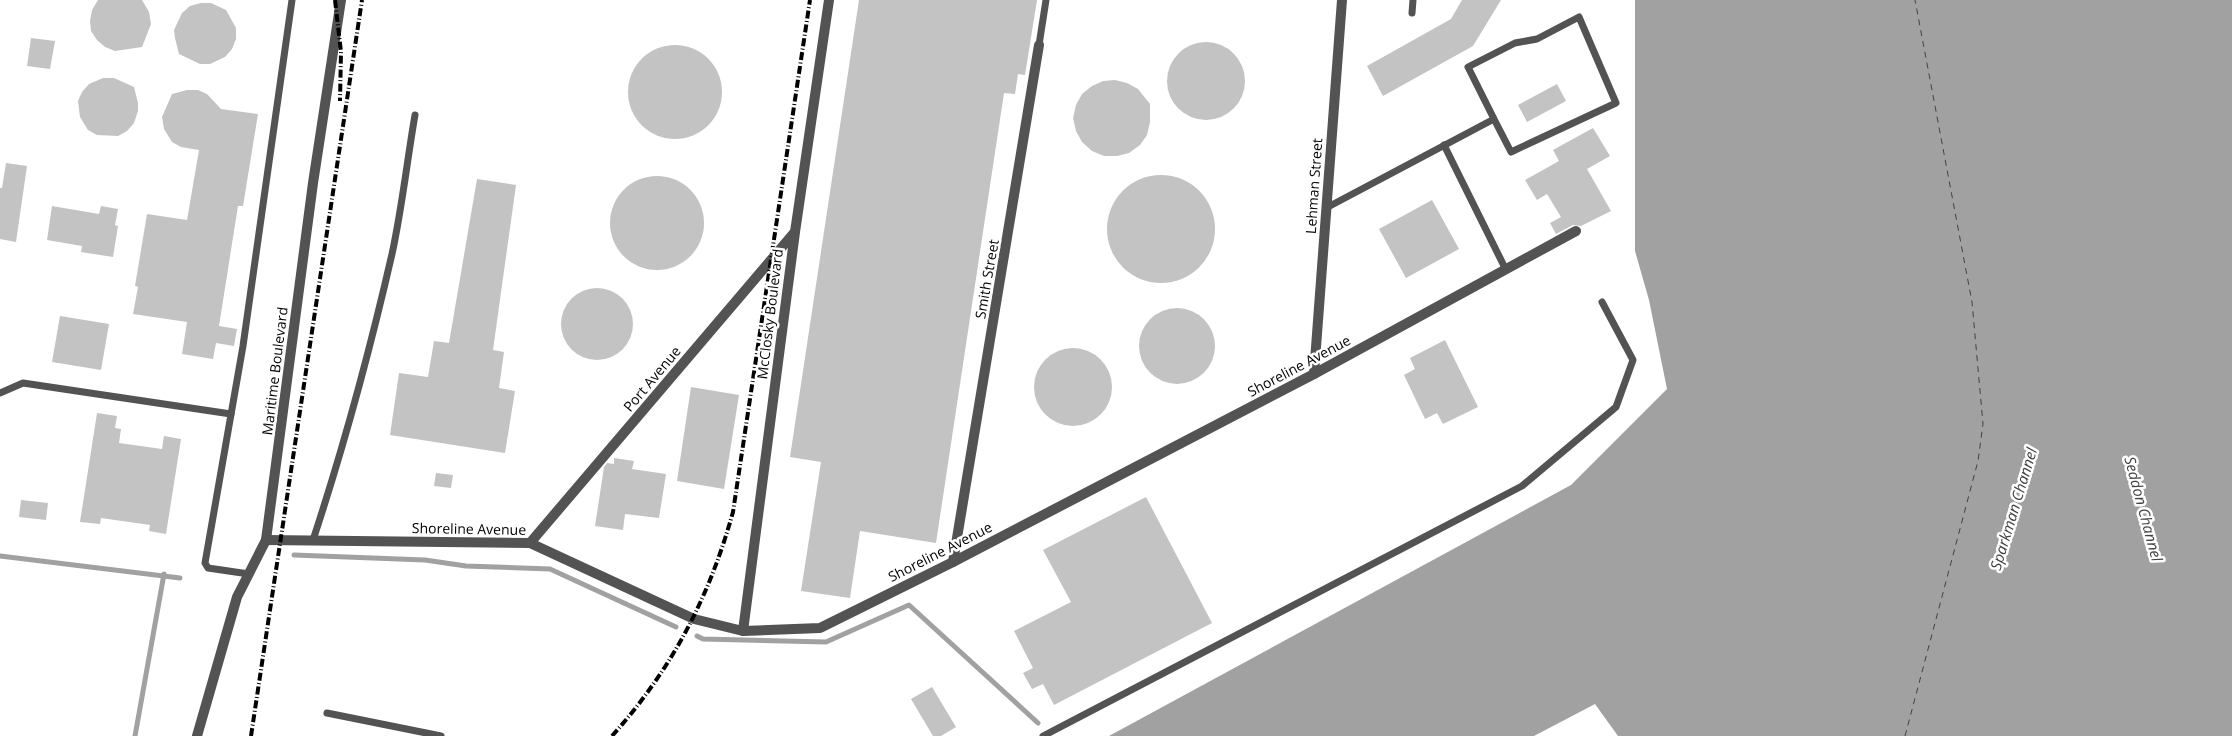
<svg xmlns="http://www.w3.org/2000/svg" width="2232" height="736" font-family="'Open Sans',sans-serif">
<rect width="100%" height="100%" fill="#fff"/>
<polygon fill="#a1a1a1" points="1635,0 2232,0 2232,736 1618,736 1595,704 1534,736 1109,736 1571,485 1667,389 1649,300 1635,251"/>
<g fill="none" stroke-linecap="round" stroke-linejoin="round">
<g stroke="#a1a1a1" stroke-width="5">
<polyline points="294,555 425,560 466,566 550,569 676,627"/>
<polyline points="0,556 180,578"/>
<polyline points="697,636 703,639 826,642 909,605 1038,723"/>
<polyline points="135,736 164,574"/>
</g>
<polyline stroke="#424242" stroke-width="1" stroke-dasharray="6 5" stroke-linecap="butt" points="1905,736 1978,461 1983,424 1972,302 1915,0"/>
</g>
<g fill="#c3c3c3">
<polygon points="98,0 142,0 149,12 151,24 142,47 115,51 105,47 97,40 91,31 90,21 92,10"/>
<polygon points="859,0 1037,0 1025,75 1018,74 1015,94 1004,93 936,543 860,531 850,598 801,591 821,462 790,457"/>
<polygon points="1462,0 1501,0 1473,46 1383,96 1367,66 1451,19"/>
<polygon points="201,3 211,3 226,10 236,28 236,39 232,49 225,57 210,64 200,64 179,54 175,38 174,30 182,13 190,6"/>
<polygon points="31,38 55,41 50,69 27,66"/>
<circle cx="1206" cy="81" r="39"/>
<circle cx="675" cy="92" r="47"/>
<polygon points="103,78 114,78 134,87 138,103 138,111 134,123 127,131 118,136 97,135 88,130 80,117 78,101 82,92 89,84"/>
<polygon points="1115,80 1127,83 1138,89 1150,104 1150,122 1147,135 1140,145 1129,153 1117,156 1104,156 1092,151 1082,142 1076,131 1073,118 1076,105 1082,94 1092,86 1103,81"/>
<polygon points="1557,84 1566,101 1527,122 1518,105"/>
<polygon points="187,90 198,90 207,94 221,109 258,114 243,206 238,206 219,326 237,329 234,346 216,343 213,359 182,354 187,322 133,314 138,287 135,286 147,214 187,220 199,150 181,147 172,142 164,129 162,117 172,94"/>
<polygon points="1593,128 1610,156 1587,169 1611,211 1581,226 1573,225 1556,234 1550,223 1561,217 1547,194 1537,200 1525,180 1559,161 1553,150"/>
<polygon points="6,163 27,166 16,242 0,239 0,188 2,188"/>
<circle cx="1161" cy="229" r="54"/>
<circle cx="657" cy="223" r="47"/>
<polygon points="477,179 516,185 493,350 504,352 499,388 515,391 505,453 390,435 399,373 428,377 434,341 449,343"/>
<polygon points="1432,200 1459,249 1406,278 1379,229"/>
<polygon points="52,206 99,214 101,206 118,209 115,225 118,226 113,257 81,252 82,246 47,240"/>
<circle cx="597" cy="324" r="36"/>
<circle cx="1177" cy="346" r="38"/>
<polygon points="60,316 109,324 101,370 52,362"/>
<polygon points="1445,340 1478,407 1443,424 1437,413 1425,419 1404,375 1415,369 1410,358"/>
<circle cx="1073" cy="387" r="39"/>
<polygon points="691,387 739,395 724,489 677,481"/>
<polygon points="97,413 117,416 115,428 121,429 119,443 162,449 164,436 181,439 166,534 149,531 150,525 101,518 100,524 80,522"/>
<polygon points="614,458 634,461 632,469 666,474 659,518 625,514 623,530 595,526 604,467 607,463 614,464"/>
<polygon points="436,473 453,475 451,488 434,486"/>
<polygon points="1146,497 1212,623 1054,705 1043,684 1032,689 1023,673 1033,668 1014,631 1071,602 1043,550"/>
<polygon points="21,500 48,503 46,520 19,517"/>
<polygon points="932,687 956,727 941,736 933,736 911,699"/>
</g>
<g fill="none" stroke-linecap="round" stroke-linejoin="round">
<g stroke="#535353" stroke-width="7">
<polyline points="1412,13 1413,0"/>
<polyline points="1039,45 1046,0"/>
<polyline points="1444,145 1506,270"/>
<polyline points="1326,208 1494,119 1511,152 1616,103 1579,17 1537,39 1515,43 1468,67 1494,119"/>
<polyline points="0,393 23,383 231,414"/>
<path d="M313 540C344 446 370 350 392 254 402 208 407 161 415 115"/>
<polyline points="249,574 208,568 205,563 243,346 292,0"/>
<polyline points="327,713 441,736"/>
<polyline points="1043,736 1522,486 1616,407 1633,360 1602,302"/>
</g>
<g stroke="#535353" stroke-width="10">
<polyline points="1314,374 1342,0"/>
<polyline points="266,540 530,543 694,619 743,631 820,628 953,562 1314,374 1576,231"/>
<polyline points="530,543 794,233"/>
<polyline points="953,562 1039,45"/>
<polyline points="743,631 795,232 829,0"/>
<polyline points="197,736 237,597 266,540 313,183 341,0"/>
</g>
<g stroke="#000" stroke-width="4" stroke-dasharray="8 2.5 1 2.5" stroke-linecap="butt">
<polyline points="335,0 341,52 340,101"/>
<polyline points="251,736 362,0"/>
<path d="M612 736C672 669 709 598 733 512L810 0"/>
</g>
</g>
<g text-anchor="middle" stroke-width="5" stroke-linejoin="round" paint-order="stroke">
<g font-size="14" fill="#000" stroke="#fff">
<text transform="translate(1314 186) rotate(-86)" y="5">Lehman Street</text>
<text transform="translate(987 279) rotate(-80)" y="5">Smith Street</text>
<text transform="translate(770 314) rotate(-83)" y="5">McClosky Boulevard</text>
<text transform="translate(1299 366) rotate(-28)" y="5">Shoreline Avenue</text>
<text transform="translate(275 371) rotate(-83)" y="5">Maritime Boulevard</text>
<text transform="translate(652 379) rotate(-50)" y="5">Port Avenue</text>
<text transform="translate(469 529) rotate(1)" y="5">Shoreline Avenue</text>
<text transform="translate(940 552) rotate(-27)" y="5">Shoreline Avenue</text>
</g>
<g font-size="15" font-style="italic" fill="#424242" stroke="#fff">
<text transform="translate(2014 509) rotate(-73)" y="5">Sparkman Channel</text>
<text transform="translate(2143 509) rotate(75)" y="5">Seddon Channel</text>
</g>
</g>
</svg>
